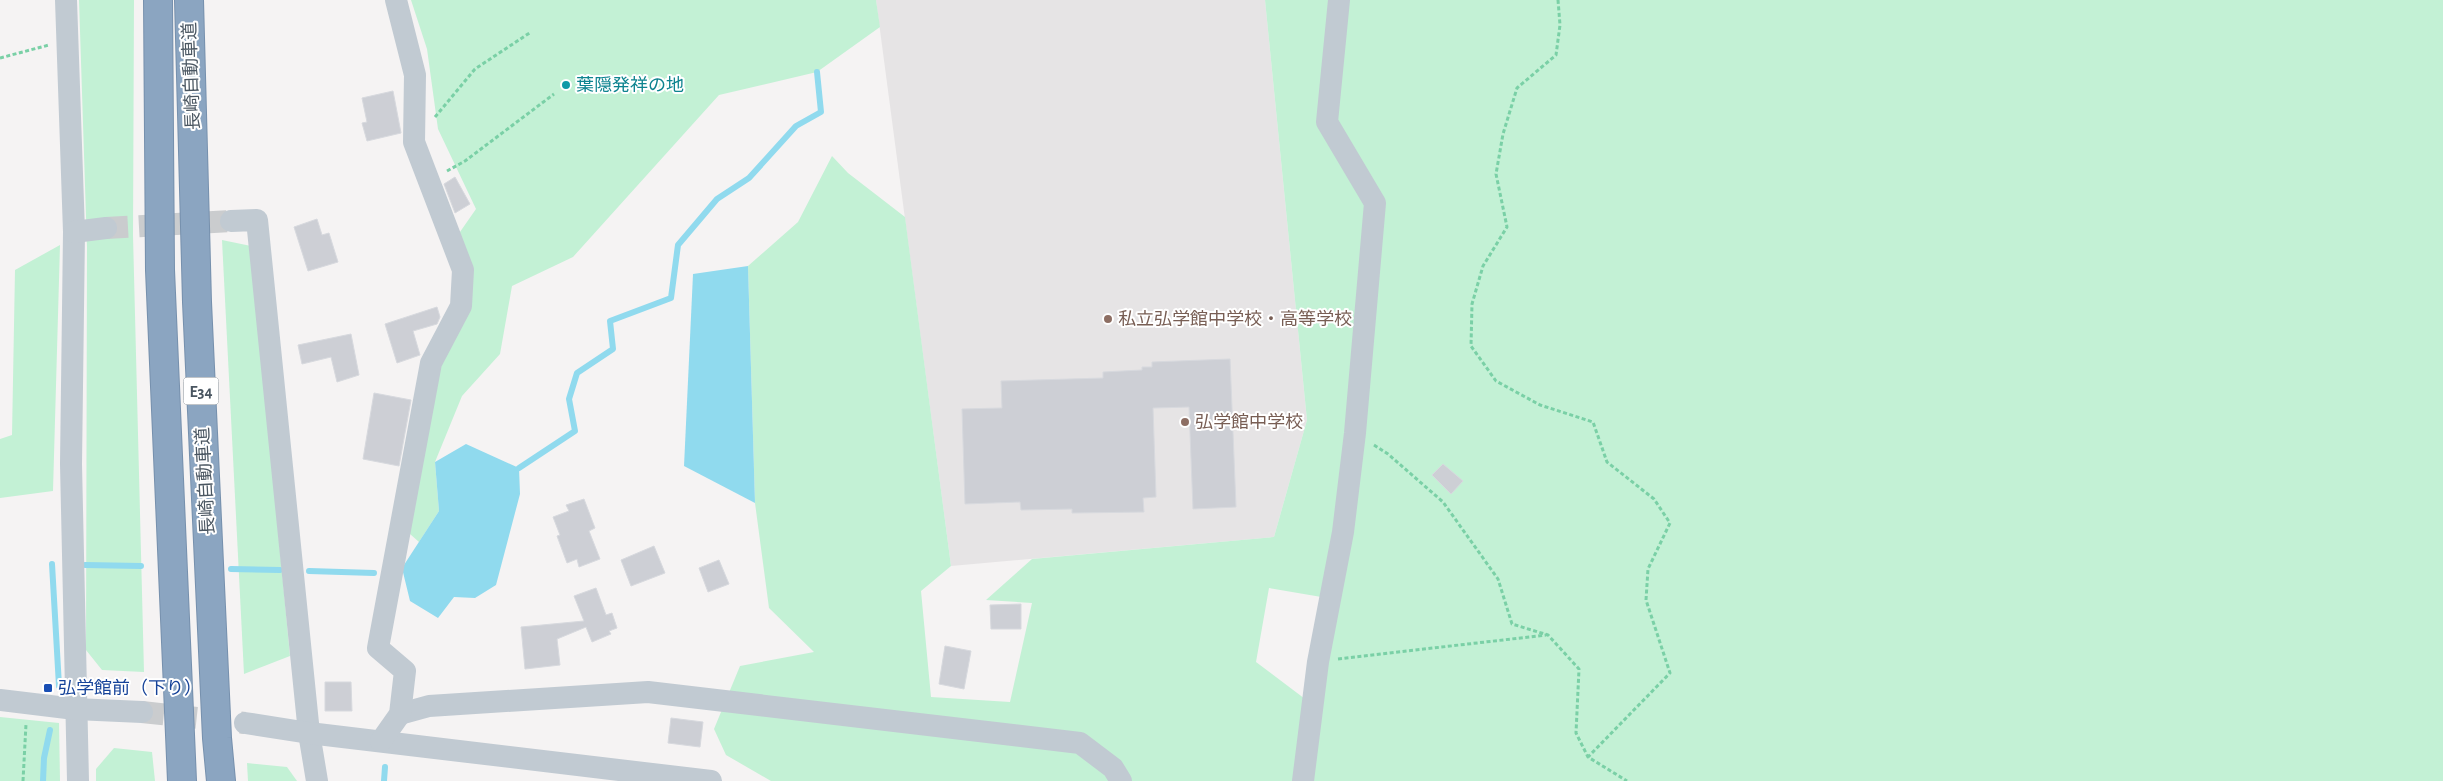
<svg xmlns="http://www.w3.org/2000/svg" width="2443" height="781" font-family="'Alegreya Sans','Noto Sans JP',sans-serif">
<rect width="100%" height="100%" fill="#f5f3f3"/>
<polygon fill="#e6e4e5" points="876,0 1265,0 1307,420 1274,537 951,566"/>
<g fill="#c3f1d5" fill-rule="evenodd">
<polygon points="79,0 134,0 133,235 144,672 102,670 86,650 87,247"/>
<polygon points="411,0 876,0 880,27 817,72 719,95 573,257 512,286 500,354 462,396 435,462 439,511 419,542 401,526 431,363 461,306 453,242 476,209 438,129 427,49"/>
<path d="M1265 0H2443V781H771L726 755 714 729 740 666 814 652 769 608 755 503 748 266 798 222 832 156 848 173 905 217 951 566 921 591 931 697 1010 702 1032 603 986 600 1032 559 1274 537 1307 420ZM1269 588 1339 600 1317 708 1256 662Z"/>
<polygon points="222,240 251,246 290,656 244,674"/>
<polygon points="60,245 53,491 0,498 0,439 12,435 15,270"/>
<polygon points="0,717 59,723 60,781 0,781"/>
<polygon points="114,748 152,752 155,781 96,781 96,769"/>
<polygon points="247,763 287,767 297,781 248,781"/>
</g>
<g fill="#90daee">
<polygon points="748,266 755,503 684,466 693,274"/>
<polygon points="466,444 519,468 520,494 496,585 475,598 454,597 438,618 410,601 402,568 439,511 435,462"/>
</g>
<g fill="none" stroke-linecap="round" stroke-linejoin="round">
<g stroke="#90daee" stroke-width="6">
<polyline points="519,468 575,431 569,399 577,373 613,349 610,321 671,298 678,245 717,199 749,178 796,126 821,112 817,72"/>
<polyline points="52,564 59,686"/>
<polyline points="85,565 141,566"/>
<polyline points="231,569 280,570"/>
<polyline points="309,571 374,573"/>
<polyline points="43,781 44,758 50,730"/>
<polyline points="384,781 385,767"/>
</g>
</g>
<g fill="#cdcfd5" stroke="#d7d9de">
<polygon points="393,91 401,133 367,141 362,123 367,122 362,98"/>
<polygon points="455,177 470,204 455,213 444,184"/>
<polygon points="317,219 322,235 329,233 338,262 308,271 294,227"/>
<polygon points="437,307 440,317 437,324 413,331 420,355 397,363 385,324"/>
<polygon points="351,334 359,375 337,382 331,357 302,364 298,345"/>
<polygon points="1230,359 1236,507 1193,509 1189,407 1153,408 1156,497 1143,498 1144,512 1072,513 1072,509 1021,510 1020,502 965,504 962,409 1002,408 1001,381 1103,378 1103,372 1142,370 1142,367 1152,367 1152,362"/>
<polygon points="374,393 411,400 399,466 363,459"/>
<polygon points="1443,464 1463,481 1451,494 1432,475"/>
<polygon points="584,499 595,528 589,531 600,559 579,567 577,559 567,563 557,536 560,535 553,517 569,511 566,505"/>
<polygon points="654,546 665,573 631,586 621,560"/>
<polygon points="719,560 729,584 708,592 699,568"/>
<polygon points="596,588 606,615 612,613 617,628 609,631 611,634 592,642 586,627 557,639 560,665 525,669 521,627 584,621 574,596"/>
<polygon points="1021,604 1021,629 991,629 990,605"/>
<polygon points="945,646 971,651 964,689 939,684"/>
<polygon points="325,682 351,682 352,711 325,711"/>
<polygon points="671,718 703,722 700,747 668,743"/>
</g>
<g fill="none" stroke-linecap="round" stroke-linejoin="round">
<g stroke="#caccce" stroke-width="22" stroke-dasharray="22 11" stroke-linecap="butt">
<polyline points="106,228 231,221"/>
<polyline points="142,712 245,723"/>
</g>
<defs>
<g id="highway">
<polyline points="158,0 160,270 182,781"/>
<polyline points="189,0 197,302 217,738 221,781"/>
</g>
</defs>
<use href="#highway" stroke="#7690ad" stroke-width="30"/>
<g stroke="#7ad0a6" stroke-width="3" stroke-dasharray="4 2.5" stroke-linecap="butt">
<polyline points="1558,0 1560,25 1556,55 1517,88 1503,134 1496,174 1507,227 1483,266 1472,304 1471,346 1496,381 1540,405 1593,422 1607,462 1654,499 1670,523 1648,569 1646,600 1670,673 1588,757"/>
<polyline points="0,58 49,45"/>
<polyline points="435,117 475,69 531,32"/>
<polyline points="447,171 465,161 554,94"/>
<polyline points="1374,445 1388,454 1443,502 1498,579 1512,624 1548,635 1579,669 1576,733 1588,757 1627,781"/>
<polyline points="1338,659 1546,635"/>
<polyline points="23,781 26,724"/>
</g>
<g stroke="#c1cad2" stroke-width="22">
<polyline points="66,0 74,232 71,464 78,781"/>
<polyline points="231,221 257,220 309,733 317,781"/>
<polyline points="74,232 106,228"/>
<polyline points="0,700 75,709 142,712"/>
<polyline points="400,714 429,706 648,692 1080,743 1113,768 1121,781"/>
<polyline points="245,723 309,733 711,781"/>
<polyline points="381,741 400,714 405,671 378,648 431,363 461,306 463,270 414,142 415,75 396,0"/>
<polyline points="1303,781 1318,662 1343,532 1355,433 1375,203 1327,122 1339,0"/>
</g>
<use href="#highway" stroke="#8ba5c1" stroke-width="28"/>
</g>
<circle fill="#0f9aa8" stroke="#fff" stroke-width="2" cx="566" cy="85" r="5"/>
<g fill="#8d6e63" stroke="#fff" stroke-width="2">
<circle cx="1108" cy="319" r="5"/>
<circle cx="1185" cy="422" r="5"/>
</g>
<rect fill="#1a4fb4" stroke="#fff" stroke-width="2" x="43" y="683" width="10" height="10" rx="2.5"/>
<g text-anchor="middle" stroke-width="4" stroke-linejoin="round" paint-order="stroke">
<rect fill="#fff" stroke="#808990" stroke-width="1" x="183.5" y="377.5" width="35" height="27" rx="4"/>
<g font-size="16" font-weight="bold" fill="#4a5661">
<text x="201" y="397">E34</text>
</g>
<g font-size="18" fill="#4a5661" stroke="#fff">
<text transform="translate(191 76) rotate(-92)" y="6">長崎自動車道</text>
<text transform="translate(205 481) rotate(-93)" y="6">長崎自動車道</text>
</g>
<g font-size="18" fill="#0d838f" stroke="#fff" text-anchor="start">
<text x="576" y="91">葉隠発祥の地</text>
</g>
<g font-size="18" fill="#785e54" stroke="#fff" text-anchor="start">
<text x="1118" y="325">私立弘学館中学校・高等学校</text>
<text x="1195" y="428">弘学館中学校</text>
</g>
<g font-size="18" fill="#164399" stroke="#fff" text-anchor="start">
<text x="58" y="694">弘学館前（下り）</text>
</g>
</g>
</svg>
